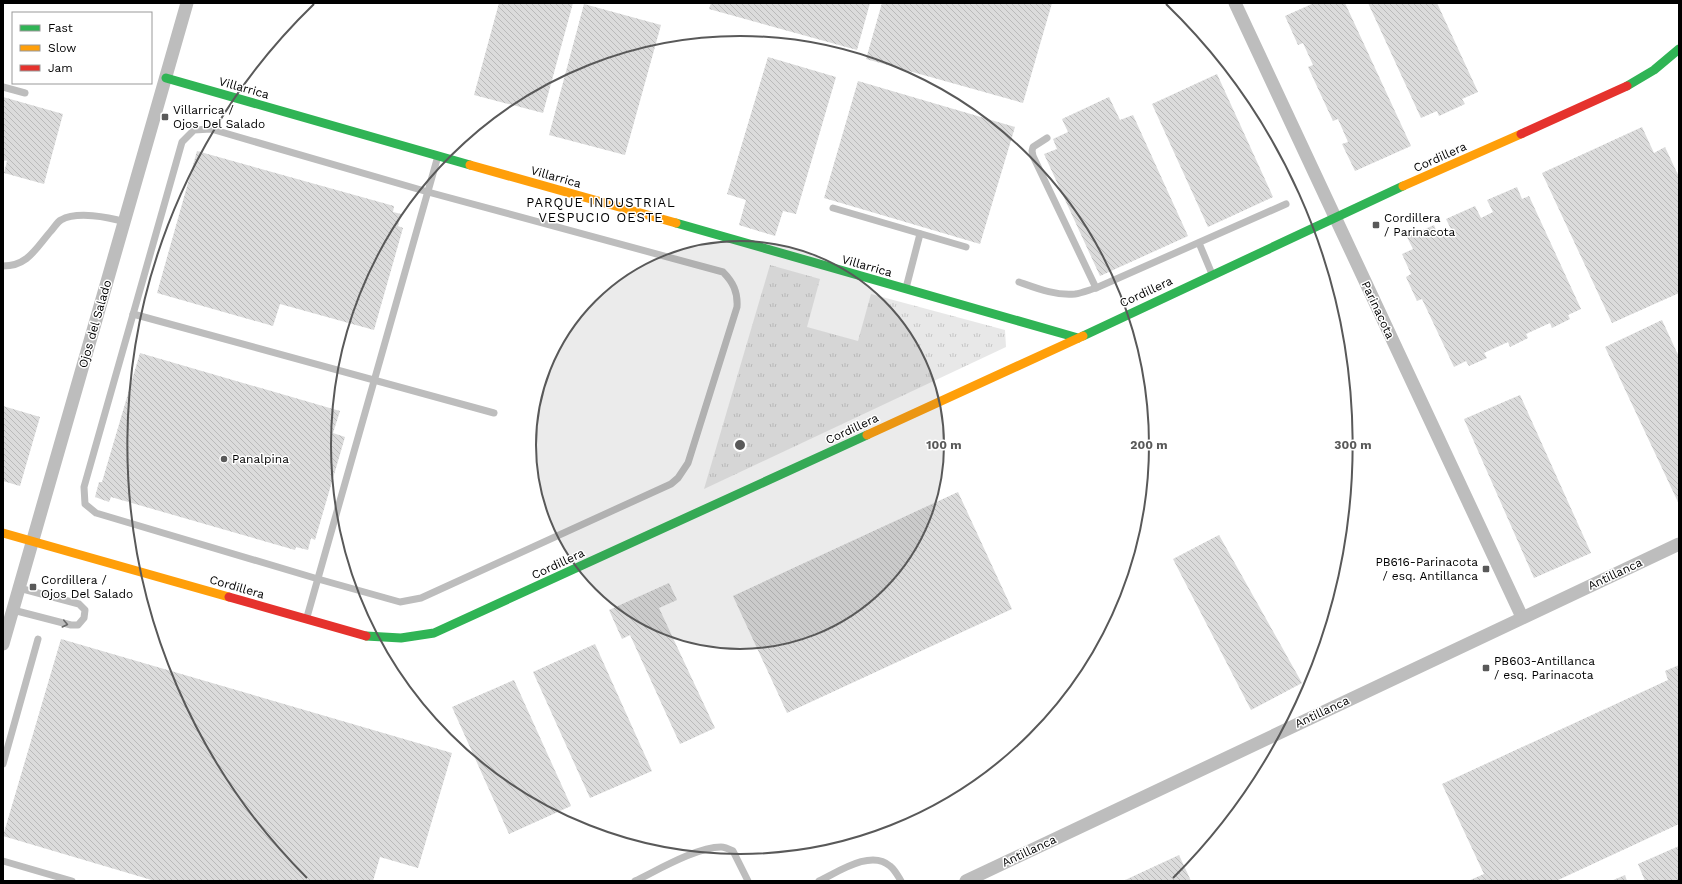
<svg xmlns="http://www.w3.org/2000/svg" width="1682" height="884" font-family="'Work Sans',sans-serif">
<defs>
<pattern id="grass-tufts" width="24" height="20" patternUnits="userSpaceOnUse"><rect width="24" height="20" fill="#e8e8e8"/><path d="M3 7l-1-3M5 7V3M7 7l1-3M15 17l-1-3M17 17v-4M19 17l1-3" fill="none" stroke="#c5c5c5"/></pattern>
<pattern id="building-back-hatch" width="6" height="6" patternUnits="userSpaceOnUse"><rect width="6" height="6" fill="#dbdbdb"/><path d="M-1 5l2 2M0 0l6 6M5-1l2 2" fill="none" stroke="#bababa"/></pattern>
</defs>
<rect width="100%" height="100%" fill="#fff"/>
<polygon fill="url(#grass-tufts)" points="770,265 820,279 807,327 858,341 871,294 1005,330 1006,347 704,489"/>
<g fill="url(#building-back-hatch)">
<polygon points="499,3 573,3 543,113 474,95"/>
<polygon points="711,3 870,3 857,50 709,9"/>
<polygon points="882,3 1052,3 1023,103 866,59"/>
<polygon points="1314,3 1345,3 1411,146 1355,171 1342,144 1348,142 1338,119 1333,121 1308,67 1313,65 1303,43 1298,45 1285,16"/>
<polygon points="1368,3 1437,3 1478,92 1462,99 1465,104 1439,116 1437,111 1421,118"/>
<polygon points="584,4 661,25 625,155 549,135"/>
<polygon points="768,57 836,77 796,214 783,211 775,236 739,225 746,200 727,194"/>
<polygon points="1217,74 1273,197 1208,227 1152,104"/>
<polygon points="858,81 1015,127 980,244 824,198"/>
<polygon points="3,97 63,114 44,184 4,173 7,161 3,160"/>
<polygon points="1109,97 1120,120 1133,115 1188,236 1100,276 1044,154 1057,149 1053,139 1068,132 1062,119"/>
<polygon points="1642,127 1654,153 1665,147 1679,177 1679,293 1612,323 1542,173"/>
<polygon points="197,151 394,206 393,212 401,214 398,226 403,228 374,330 280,304 273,326 157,293"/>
<polygon points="1517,187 1522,199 1529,196 1581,309 1568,315 1570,319 1552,328 1550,323 1526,334 1528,338 1510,347 1508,342 1484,353 1487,358 1469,366 1466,361 1454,367 1422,299 1417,301 1406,277 1411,274 1402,254 1413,249 1407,237 1434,225 1439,237 1452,231 1446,219 1475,206 1481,218 1493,212 1487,200"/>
<polygon points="1662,320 1679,357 1679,501 1678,502 1605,347"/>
<polygon points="140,353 340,411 333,433 345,437 315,540 311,538 308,550 296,547 295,550 111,497 109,502 95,497 99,482 102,482"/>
<polygon points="1520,395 1591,553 1534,578 1464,419"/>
<polygon points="3,406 40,417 20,486 3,481"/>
<polygon points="958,492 1012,609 787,713 733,596"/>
<polygon points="1219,535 1302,683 1251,710 1173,559"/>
<polygon points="669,583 677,600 659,608 715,728 680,744 630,635 622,639 609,610"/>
<polygon points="61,639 452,753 418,868 380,857 373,881 155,881 3,836"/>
<polygon points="595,644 652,771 590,798 533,672"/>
<polygon points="1679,665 1679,824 1556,881 1468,881 1484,874 1442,784 1668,680 1665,671"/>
<polygon points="514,680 571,806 509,834 452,707"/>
<polygon points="1679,846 1679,881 1645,881 1638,864"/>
<polygon points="1179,855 1191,881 1123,881"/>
<polygon points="1625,875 1627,881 1611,881"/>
</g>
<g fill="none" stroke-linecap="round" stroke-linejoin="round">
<g stroke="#bdbdbd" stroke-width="7">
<polyline points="3,87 25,93"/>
<path d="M211 129 428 192 723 272C733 282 738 292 737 307L688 463 678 478 671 484 432 593 421 598 400 602 318 579 96 513 85 504 84 487 182 142 194 130Z"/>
<polyline points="1047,138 1033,147 1032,151 1033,156 1096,288"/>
<polyline points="833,208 966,247"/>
<polyline points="1199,243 1212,274"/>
<path d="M3 266C28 266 36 248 51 231 54 228 57 222 61 220 77 211 108 217 125 222"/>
<path d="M1019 282C1036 288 1056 296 1075 294 1082 293 1089 290 1096 288L1286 204"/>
<polyline points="906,288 920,234"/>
<polyline points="133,314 494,413"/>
<polyline points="13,610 71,625 78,625 84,618 85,610 79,604 19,588"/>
<polyline points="307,617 438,156"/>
<polyline points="3,764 38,639"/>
<polyline points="3,861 72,881"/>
<path d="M635 881C658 870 697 847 721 847 725 847 729 849 733 851L748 881"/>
<path d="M819 881C838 872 871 849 890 866 895 870 898 876 901 881"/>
</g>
<g stroke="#bdbdbd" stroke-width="13">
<polyline points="1235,3 1522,617"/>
<polyline points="3,644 187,3"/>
<polyline points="966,881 1679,544"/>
</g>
<g stroke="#30b455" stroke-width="9">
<polyline points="166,78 470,165"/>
<polyline points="1627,86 1654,70 1679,49"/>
<polyline points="676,223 1078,338"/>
<polyline points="1083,336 1403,186"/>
<polyline points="366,636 401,638 434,633 867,435"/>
</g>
<g stroke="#ff9f0a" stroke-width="9">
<polyline points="470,165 676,223"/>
<polyline points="1403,186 1521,134"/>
<polyline points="867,435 1083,336"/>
<polyline points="3,533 229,597"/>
</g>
<g stroke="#e5322d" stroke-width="9">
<polyline points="1521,134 1627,86"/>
<polyline points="229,597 366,636"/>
</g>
</g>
<defs><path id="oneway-chevron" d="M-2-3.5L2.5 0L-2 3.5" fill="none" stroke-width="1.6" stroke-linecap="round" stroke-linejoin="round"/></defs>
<use stroke="#686868" href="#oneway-chevron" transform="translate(65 624) rotate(13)"/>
<circle cx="740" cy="445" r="204" fill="#595959" fill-opacity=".12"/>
<g fill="none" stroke="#595959" stroke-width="2">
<circle cx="740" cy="445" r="204"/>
<circle cx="740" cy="445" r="409"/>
<path d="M307 878A613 613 0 0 1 314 4M1166 4A613 613 0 0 1 1173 878"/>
</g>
<g fill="#595959" stroke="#fff" stroke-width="1.5">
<rect x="161" y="113" width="8" height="8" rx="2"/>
<rect x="1372" y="221" width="8" height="8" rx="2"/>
<circle cx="224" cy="459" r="4"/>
<rect x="1482" y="565" width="8" height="8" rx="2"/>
<rect x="29" y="583" width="8" height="8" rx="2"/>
<rect x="1482" y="664" width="8" height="8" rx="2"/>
</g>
<g text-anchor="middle" stroke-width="3" stroke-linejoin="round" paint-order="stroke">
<g font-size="12" fill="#000" stroke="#fff">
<text transform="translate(244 88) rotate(16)" y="4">Villarrica</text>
<text transform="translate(1440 157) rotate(-24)" y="4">Cordillera</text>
<text transform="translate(556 177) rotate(16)" y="4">Villarrica</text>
<text transform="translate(867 266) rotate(16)" y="4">Villarrica</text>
<text transform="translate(1146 292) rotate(-25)" y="4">Cordillera</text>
<text transform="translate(1378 310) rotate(65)" y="4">Parinacota</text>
<text transform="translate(95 324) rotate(-74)" y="4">Ojos del Salado</text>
<text transform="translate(852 429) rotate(-25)" y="4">Cordillera</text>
<text transform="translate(558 564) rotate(-25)" y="4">Cordillera</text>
<text transform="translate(1615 574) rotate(-25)" y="4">Antillanca</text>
<text transform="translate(237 587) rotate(16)" y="4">Cordillera</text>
<text transform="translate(1322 712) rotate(-25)" y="4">Antillanca</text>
<text transform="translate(1029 851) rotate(-25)" y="4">Antillanca</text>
</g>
<g font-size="12" fill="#000" stroke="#fff" text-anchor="start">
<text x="173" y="114">Villarrica /<tspan x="173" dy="14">Ojos Del Salado</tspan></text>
<text x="1384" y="222">Cordillera<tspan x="1384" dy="14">/ Parinacota</tspan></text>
<text x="232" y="463">Panalpina</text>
<text x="1478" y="566" text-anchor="end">PB616-Parinacota<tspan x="1478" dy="14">/ esq. Antillanca</tspan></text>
<text x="41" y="584">Cordillera /<tspan x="41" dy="14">Ojos Del Salado</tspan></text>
<text x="1494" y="665">PB603-Antillanca<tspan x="1494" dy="14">/ esq. Parinacota</tspan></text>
</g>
<g font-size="13" letter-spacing="1" fill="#000" stroke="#fff">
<text x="601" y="207">PARQUE INDUSTRIAL<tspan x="601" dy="15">VESPUCIO OESTE</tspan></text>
</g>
</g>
<circle cx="740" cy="445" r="6" fill="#595959" stroke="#fff" stroke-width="2"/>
<g font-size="12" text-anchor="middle" font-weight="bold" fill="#595959" stroke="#fff" stroke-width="3" stroke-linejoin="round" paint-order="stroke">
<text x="944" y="449">100 m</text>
<text x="1149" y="449">200 m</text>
<text x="1353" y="449">300 m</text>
</g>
<rect width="1682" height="884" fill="none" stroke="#000000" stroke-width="8"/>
<rect x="12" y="12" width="140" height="72" fill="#ffffff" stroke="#999999"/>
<rect x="20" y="25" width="20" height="6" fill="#30b455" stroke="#999999"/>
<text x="48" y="32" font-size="12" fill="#000000">Fast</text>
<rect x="20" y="45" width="20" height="6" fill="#ff9f0a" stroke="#999999"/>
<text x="48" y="52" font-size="12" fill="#000000">Slow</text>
<rect x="20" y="65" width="20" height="6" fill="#e5322d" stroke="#999999"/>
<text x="48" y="72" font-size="12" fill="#000000">Jam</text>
</svg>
